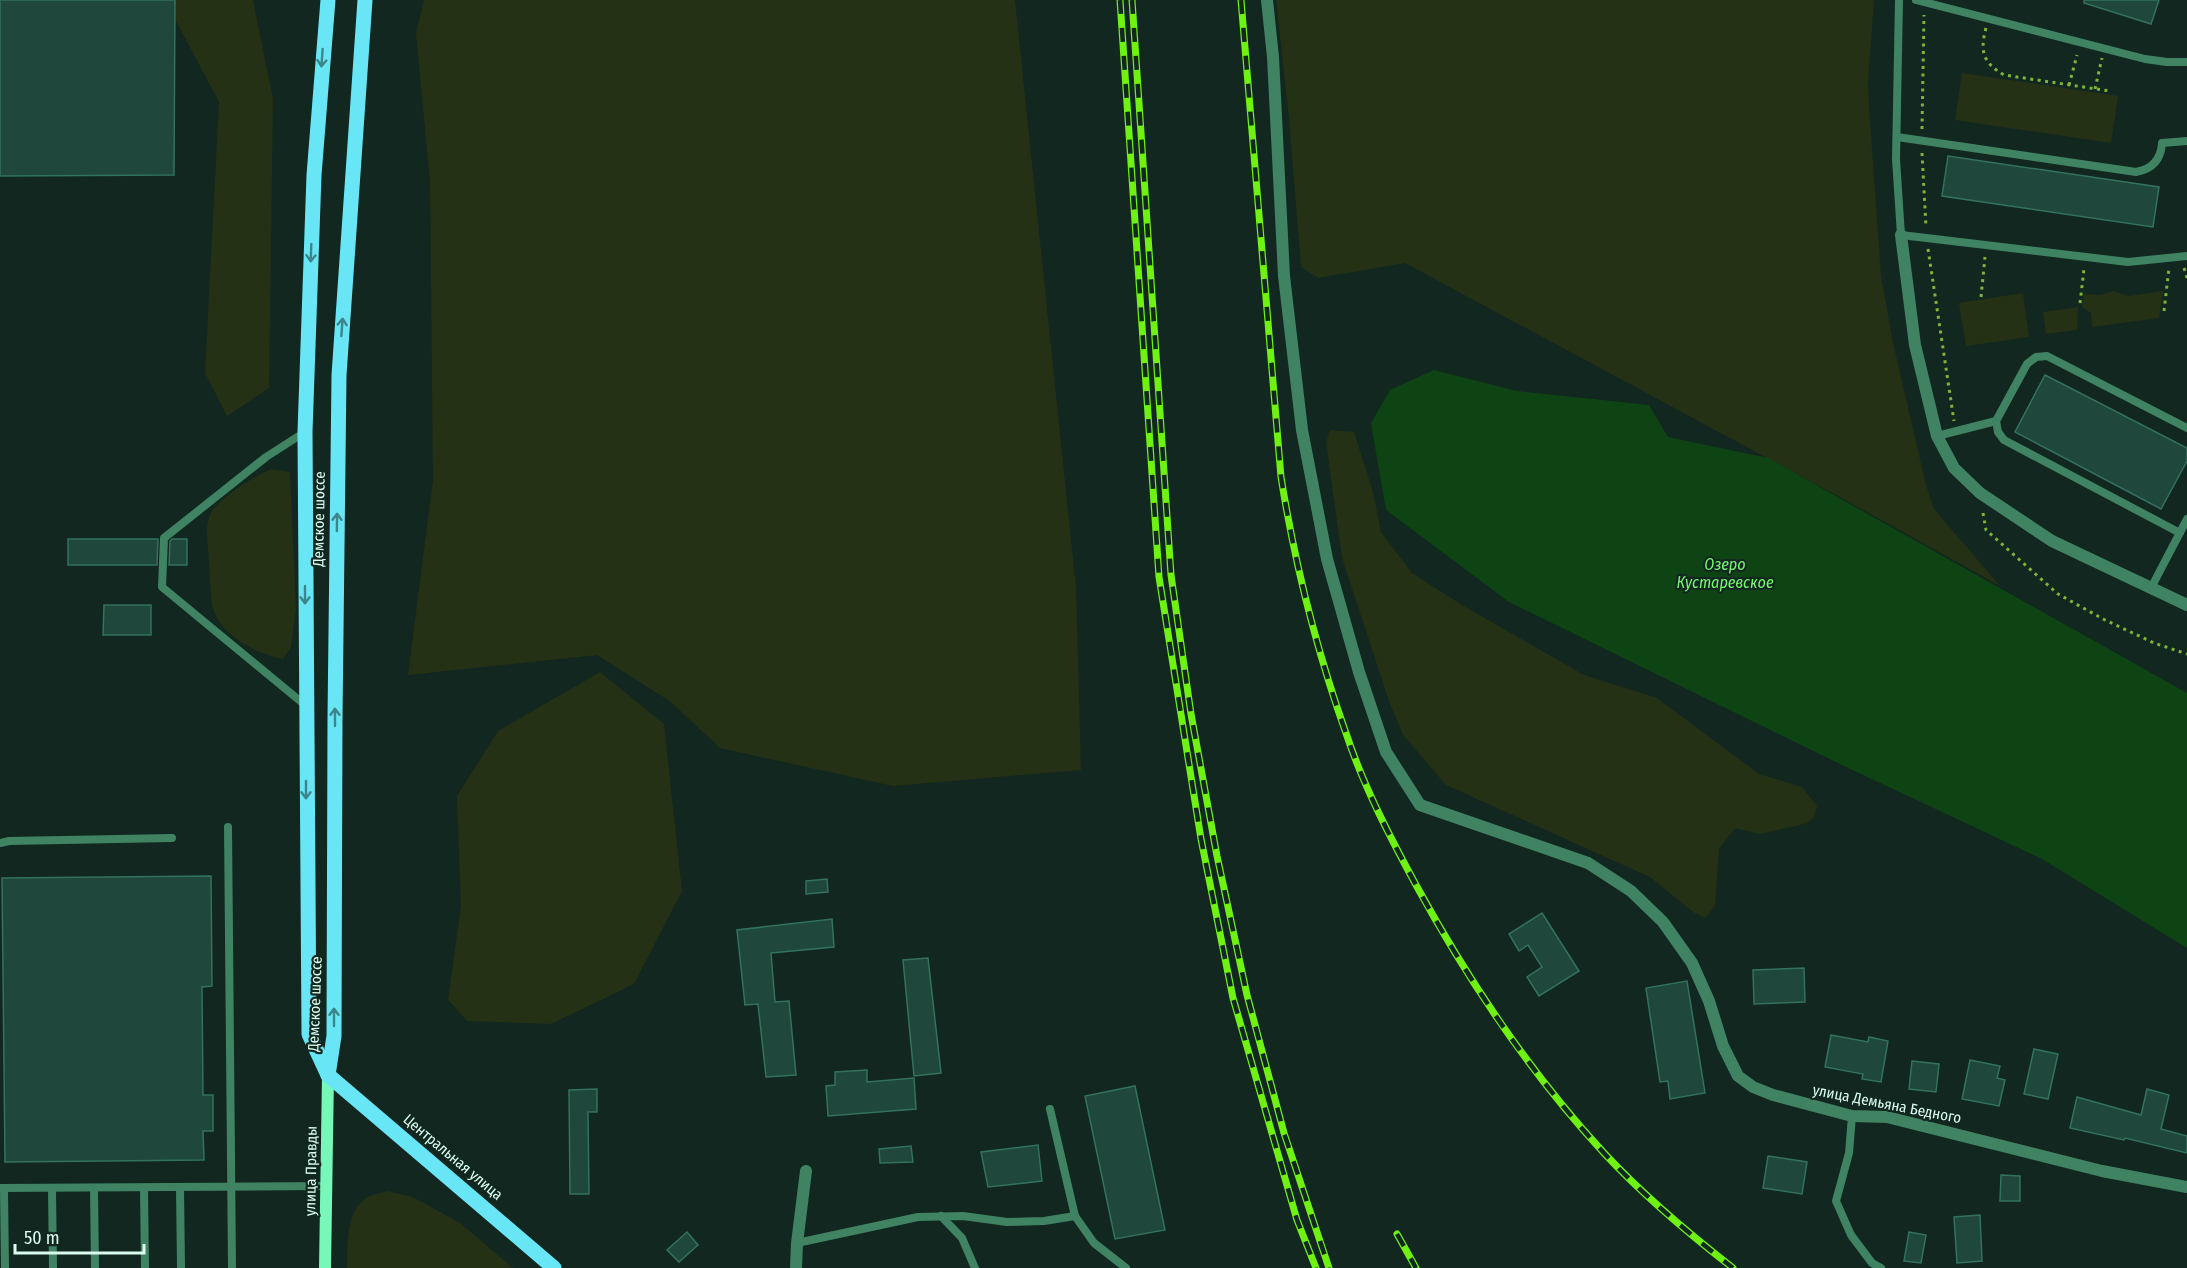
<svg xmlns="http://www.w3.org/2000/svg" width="2187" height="1268" font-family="'Fira Sans Condensed',sans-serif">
<rect width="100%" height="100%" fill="#112720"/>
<g fill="#243115">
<polygon points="165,0 253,0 273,99 269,388 227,416 205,373 219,102"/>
<polygon points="424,0 1015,0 1076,588 1081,770 893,786 720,748 671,702 597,655 408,675 433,480 430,182 416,33"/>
<polygon points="1276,0 1874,0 1868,83 1869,107 1881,276 1893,343 1926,485 1934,509 2000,586 1845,500 1405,263 1318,278 1301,267 1289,118"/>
<polygon points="1962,73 2118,96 2111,143 1955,120"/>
<polygon points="2113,291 2129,296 2163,291 2159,318 2092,327 2091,313 2082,307 2084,294 2100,295"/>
<polygon points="2023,293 2029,337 1966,346 1959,303"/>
<polygon points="2078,307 2077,330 2046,334 2043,312"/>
<polygon points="1330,430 1354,432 1373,492 1381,532 1412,573 1462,605 1584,675 1657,698 1759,774 1802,787 1817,806 1814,817 1808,823 1760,834 1735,828 1719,849 1715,906 1705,918 1693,912 1650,877 1446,785 1403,735 1389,701 1342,558 1326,442"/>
<path d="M271 469 290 472 296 609 291 647 283 659C257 655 218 634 212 605 210 590 210 574 209 559 208 545 204 525 211 513 221 496 253 477 271 469Z"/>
<polygon points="600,672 664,724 682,891 634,984 551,1024 467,1021 448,1000 461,906 457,796 498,731"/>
<path d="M387 1191 413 1197 460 1223 513 1268H347C348 1245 345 1210 368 1197 374 1194 381 1193 387 1191Z"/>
</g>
<polygon fill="#0e4414" points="1434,370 1517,391 1649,405 1668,437 1768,458 2187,693 2187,948 2042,859 1842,765 1509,602 1386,510 1371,423 1390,390"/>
<g fill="#1f473b" stroke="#32725e" stroke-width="1.5">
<polygon points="0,0 175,0 174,175 0,176"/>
<polygon points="2084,0 2159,0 2151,24 2084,3"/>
<polygon points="1948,156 2159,187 2153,227 1942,196"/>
<polygon points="2045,375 2187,448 2187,461 2161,509 2015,432"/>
<polygon points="68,539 158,539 157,565 68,565"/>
<polygon points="172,539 187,539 187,565 169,565 170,541"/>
<polygon points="104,605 151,605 151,635 103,635"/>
<polygon points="211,876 212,986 202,987 203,1095 213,1095 213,1131 203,1131 204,1160 5,1162 2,878"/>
<polygon points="827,879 828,892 806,894 806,881"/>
<polygon points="1542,913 1579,971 1539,996 1527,977 1542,967 1528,945 1519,951 1509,934"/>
<polygon points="832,919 834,947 771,953 775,1002 789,1001 796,1075 766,1077 758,1004 745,1005 737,930"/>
<polygon points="928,958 941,1073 914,1076 903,960"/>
<polygon points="1804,968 1805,1002 1754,1004 1753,970"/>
<polygon points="1687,981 1705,1093 1670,1099 1668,1081 1660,1082 1646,988"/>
<polygon points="1831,1035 1868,1042 1869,1037 1888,1041 1881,1082 1862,1079 1863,1074 1825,1067"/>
<polygon points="2034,1049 2058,1054 2048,1099 2024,1094"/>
<polygon points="1970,1060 2000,1066 1997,1078 2005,1080 1999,1106 1962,1099"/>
<polygon points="1912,1061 1939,1064 1936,1092 1909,1089"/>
<polygon points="867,1070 867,1082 914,1078 916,1109 828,1116 826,1086 835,1085 835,1072"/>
<polygon points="1135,1086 1165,1230 1115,1239 1085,1096"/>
<polygon points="597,1089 597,1112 588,1112 589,1194 570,1194 569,1090"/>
<polygon points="2147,1089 2169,1095 2161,1129 2187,1136 2187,1153 2125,1138 2124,1140 2070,1128 2077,1097 2141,1115"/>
<polygon points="1038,1145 1042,1181 988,1187 981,1152"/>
<polygon points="911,1146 913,1162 880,1163 879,1149"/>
<polygon points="1768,1156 1807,1162 1802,1194 1763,1188"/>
<polygon points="2001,1175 2020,1176 2020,1201 2000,1201"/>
<polygon points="1980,1215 1982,1261 1957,1263 1954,1217"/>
<polygon points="687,1232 698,1245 679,1262 667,1250"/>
<polygon points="1909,1232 1926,1235 1921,1263 1904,1261"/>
</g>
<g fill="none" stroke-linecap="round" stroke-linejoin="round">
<g stroke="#7fb338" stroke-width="3" stroke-dasharray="3 4.5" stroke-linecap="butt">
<path d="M1986 28C1980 51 1982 62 2004 75L2110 91"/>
<polyline points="2069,85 2077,55"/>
<polyline points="2095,89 2102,58"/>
<polyline points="1922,129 1924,15"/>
<polyline points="1922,153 1926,227"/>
<polyline points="1928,249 1954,421"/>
<polyline points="2184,268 2187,278"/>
<polyline points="1981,297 1985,257"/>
<polyline points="2080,303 2084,269"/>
<polyline points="2164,311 2169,268"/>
<polyline points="1983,513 1986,530 2058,594 2105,620 2154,643 2187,654"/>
</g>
<g stroke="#3f8363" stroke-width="8">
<polyline points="1899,0 1896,159 1901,235 2128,262 2187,256"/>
<polyline points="1916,0 2145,59 2167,62 2187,62"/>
<path d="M1897 137 2136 172C2153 169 2161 159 2162 143L2187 141"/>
<polyline points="305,432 266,457 164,538 162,587 305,705"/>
<polyline points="1937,436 1996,421"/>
<polyline points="2180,533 2004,440 1998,432 1996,421 2027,364 2036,357 2047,356 2187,428"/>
<polyline points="2151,588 2187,519"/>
<polyline points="228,827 232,1268"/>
<polyline points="0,843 9,841 172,838"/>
<polyline points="1852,1116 1849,1153 1836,1201 1851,1235 1872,1263 1881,1268"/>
<polyline points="0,1188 325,1186"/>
<polyline points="144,1188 145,1268"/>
<polyline points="180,1188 181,1268"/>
<polyline points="4,1189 5,1268"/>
<polyline points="52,1189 53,1268"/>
<polyline points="94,1189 95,1268"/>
<polyline points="941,1216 962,1238 975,1268"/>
<polyline points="1075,1216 1094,1243 1126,1268"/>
<polyline points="797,1243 918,1217 963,1216 1007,1222 1044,1221 1075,1216 1050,1109"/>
</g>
<g stroke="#3f8363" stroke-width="12">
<polyline points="1267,0 1273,57 1284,276 1302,430 1327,559 1359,672 1386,752 1420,805 1588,863 1631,891 1663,922 1692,963 1709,1001 1723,1046 1738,1076 1753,1087 1773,1095 1852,1116 1887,1117 2102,1171 2187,1187"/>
<polyline points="1901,235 1915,345 1937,436 1954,468 1980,493 2052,541 2187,605"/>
<polyline points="796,1268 797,1243 806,1171"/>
</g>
<polyline stroke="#77f7b8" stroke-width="12" points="325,1268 328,1075"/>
<g stroke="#68e6f6" stroke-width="15">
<polyline points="328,0 314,175 305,432 309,1034 328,1075 554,1268"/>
<polyline points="328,1075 334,1036 335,718 339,375 365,0"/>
</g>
<defs>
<g id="rail">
<polyline points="1120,0 1159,577 1201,839 1233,998 1297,1220 1316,1268"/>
<polyline points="1132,0 1171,575 1191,714 1217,856 1247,995 1284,1133 1329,1268"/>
<path d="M1241 0 1281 477C1295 565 1317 652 1347 736 1364 787 1390 837 1416 885 1468 980 1530 1073 1604 1153 1643 1195 1688 1233 1733 1268"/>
<polyline points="1397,1234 1416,1268"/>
</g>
</defs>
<use href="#rail" stroke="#6ff112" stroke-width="7"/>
<use href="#rail" stroke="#112720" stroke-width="4.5" stroke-dasharray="14" stroke-linecap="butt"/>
</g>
<defs><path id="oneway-shaft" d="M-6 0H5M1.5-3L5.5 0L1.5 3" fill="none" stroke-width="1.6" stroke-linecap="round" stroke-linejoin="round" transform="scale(1.5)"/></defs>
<g stroke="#3c868b">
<use href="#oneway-shaft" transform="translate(322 58) rotate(94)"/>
<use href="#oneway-shaft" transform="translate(311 253) rotate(92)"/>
<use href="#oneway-shaft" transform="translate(342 327) rotate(-86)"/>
<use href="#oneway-shaft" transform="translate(337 522) rotate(-89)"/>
<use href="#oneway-shaft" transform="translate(305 595) rotate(90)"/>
<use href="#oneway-shaft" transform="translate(335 717) rotate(-90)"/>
<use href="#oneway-shaft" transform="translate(306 790) rotate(90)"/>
<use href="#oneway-shaft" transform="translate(334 1017) rotate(-90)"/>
</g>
<g text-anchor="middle" stroke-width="4.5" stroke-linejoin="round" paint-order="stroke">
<g font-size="15" fill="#dafdef" stroke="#112720">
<text transform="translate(319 519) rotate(-89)" y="5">Демское шоссе</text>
<text transform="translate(315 1004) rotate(-88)" y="5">Демское шоссе</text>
<text transform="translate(1887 1104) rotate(11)" y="5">улица Демьяна Бедного</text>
<text transform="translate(453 1157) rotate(40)" y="5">Центральная улица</text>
<text transform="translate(311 1171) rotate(-89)" y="5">улица Правды</text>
</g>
<g font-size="16" font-style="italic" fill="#76f66e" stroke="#112720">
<text x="1725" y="570">Озеро<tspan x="1725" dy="18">Кустаревское</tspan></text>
</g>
</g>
<path d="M15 1244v9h129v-9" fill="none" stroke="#dafdef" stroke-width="3"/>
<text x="24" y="1244" font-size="18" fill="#dafdef" stroke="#112720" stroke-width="4.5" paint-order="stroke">50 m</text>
</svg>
